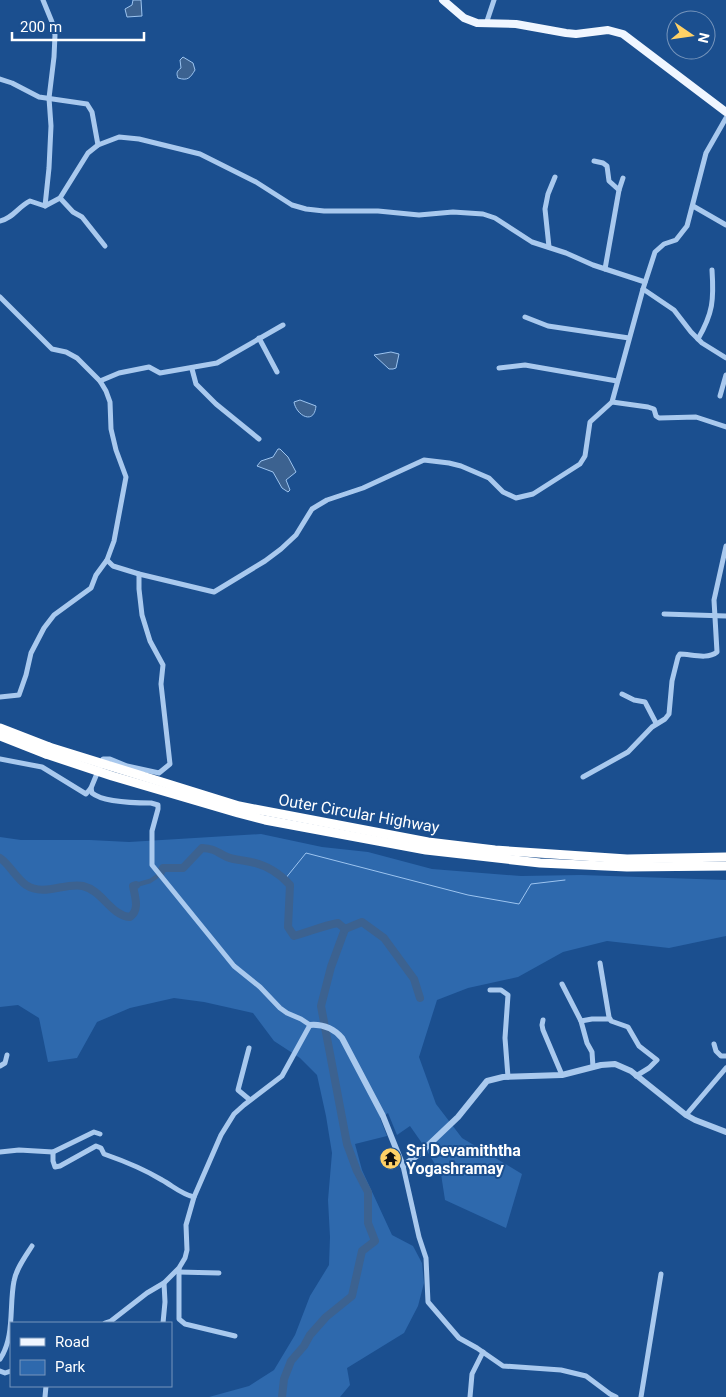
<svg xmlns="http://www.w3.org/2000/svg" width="726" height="1397" font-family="Roboto,sans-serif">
<rect width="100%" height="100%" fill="#1b4f8f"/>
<polygon fill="#2e69ad" points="261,834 322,847 368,852 432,869 521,876 581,875 726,880 726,936 669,948 607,941 563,952 518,977 468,988 437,1000 419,1057 436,1104 462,1138 522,1174 506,1228 445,1200 441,1174 424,1146 410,1126 397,1135 388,1113 380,1118 387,1136 355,1144 362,1170 392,1235 413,1246 422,1263 424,1283 418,1306 404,1333 347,1368 350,1385 340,1397 209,1397 249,1386 274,1370 295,1335 310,1296 329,1265 330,1237 328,1200 332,1153 326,1116 317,1075 300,1058 274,1041 253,1013 204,1002 174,998 130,1008 97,1022 77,1058 48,1062 39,1018 18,1005 0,1007 0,837 21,840 90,840 129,842"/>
<g fill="#3c6290" stroke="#9cc4f0">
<polygon points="133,0 141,0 142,16 127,17 125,9 132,5"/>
<path d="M183 57 193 63 195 70C190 78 188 81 178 78 176 73 177 71 181 68L180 60Z"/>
<polygon points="391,352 399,354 396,368 393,369 389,369 374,355"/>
<path d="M300 400 316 406C314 426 296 415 294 402Z"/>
<polygon points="278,449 280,449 288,457 296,472 286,480 290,490 288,492 282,488 273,472 257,466 261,461 273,457"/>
</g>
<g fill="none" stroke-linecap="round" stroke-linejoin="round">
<polyline stroke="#9cc4f0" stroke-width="1" points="285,879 306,853 468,895 519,904 531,884 565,880"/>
<polyline stroke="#3c6290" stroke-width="4.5" points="136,885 150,881 156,877"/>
<g stroke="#3c6290" stroke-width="8">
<path d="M0 858C10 865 16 878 26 885 44 897 65 882 83 886 103 891 110 915 130 917 140 910 135 897 133 886L136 885"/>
<path d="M160 874 163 868H183L202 848C216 849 216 852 227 857 234 860 243 860 251 862 266 865 280 874 290 885L288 927 294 936C309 932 322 926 338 923L345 929 331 967 321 1006 347 1144 357 1171 368 1192V1223L375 1241 362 1251 352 1296 326 1317 310 1335 304 1346 291 1361 284 1379 282 1397"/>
<polyline points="345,929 362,922 384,938 414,979 420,998"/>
</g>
<g stroke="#a9c9ee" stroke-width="5">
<polyline points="43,0 52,22 55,35 54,57 49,98 51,126 49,168 45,206"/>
<polyline points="486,24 494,0"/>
<polyline points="0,79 12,83 39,97 87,104 92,112 98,145"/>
<polyline points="726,118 706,153 687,226 676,240 664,244 655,252 643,289 674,310 691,332 702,343 726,358"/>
<polyline points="594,161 603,163 607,166 609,181 619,190 623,178"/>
<polyline points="60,198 73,212 82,217 105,246"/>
<polyline points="693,206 726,225"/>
<path d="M0 221C12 219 19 206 30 201L45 206 60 198 88 153 98 145 119 137 139 139 200 154 256 182 292 205 306 209 324 211H378L419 215 453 212 483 214 495 218 532 242 566 253 593 265 645 282"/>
<polyline points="549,247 545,209 548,194 555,177"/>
<polyline points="605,269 619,190"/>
<polyline points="0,297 52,349 66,352 77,358 100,381 106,391 110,402 111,429 116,450 126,477 114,541 107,560 96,575 91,588 54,615 44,628 31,653 26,675 19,695 0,697"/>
<polyline points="525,317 548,326 629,338"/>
<polyline points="259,338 277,372"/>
<path d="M698 339C713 313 714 300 712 270"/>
<polyline points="499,368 525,365 617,381"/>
<polyline points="192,369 196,384 216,404 259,439"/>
<polyline points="100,381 119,373 149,367 160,373 217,363 283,325"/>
<polyline points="720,396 726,375"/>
<polyline points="612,402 648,407 654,409 656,416 659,418 696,417 726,427"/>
<polyline points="107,560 113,566 139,574 214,592 265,561 281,549 296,535 312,509 327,500 363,488 424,460 449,463 461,466 489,478 503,492 516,498 533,494 580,464 585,456 590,422 612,402 643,289"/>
<polyline points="664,614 726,616"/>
<polyline points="622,694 634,700 645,702 656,723"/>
<polyline points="0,759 42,767 86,794 91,788 103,759 110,759 127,766 159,773 170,764 161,684 163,665 150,641 142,615 139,589 139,574"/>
<path d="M583 777 628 752 652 727 665 719 669 714 672 681 678 657 680 654C691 654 707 660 717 652L714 600 726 546"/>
<path d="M91 788 92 793C103 802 136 803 151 803L158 805V809L152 831V865L234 966 260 987 280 1008 287 1013 301 1019 310 1025 282 1076 244 1105 234 1114 221 1135 194 1197 186 1225 187 1250 185 1258 179 1268 164 1283 147 1293 111 1321 105 1323"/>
<polyline points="600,963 609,1017 611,1021 628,1027 639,1046 657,1060 649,1068 636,1076"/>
<polyline points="562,984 581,1021 587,1043 592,1052 593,1067"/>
<polyline points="490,990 501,990 508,995 505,1038 508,1077"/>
<polyline points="543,1020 542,1025 543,1030 562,1075"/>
<polyline points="581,1021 592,1019 610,1019"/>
<polyline points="714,1044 716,1051 721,1056 726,1056"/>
<polyline points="249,1048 238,1090 250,1100"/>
<polyline points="0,1066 5,1063 7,1055"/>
<polyline points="686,1115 726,1068"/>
<polyline points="0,1152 19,1150 53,1152 94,1132 100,1134"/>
<path d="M53 1152V1161L55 1167 60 1166 96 1146 101 1148 104 1154C124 1161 144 1169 162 1180 173 1186 181 1194 194 1197"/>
<polyline points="403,1166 419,1237 426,1258 428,1302 459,1338 477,1348 503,1366 561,1370 586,1376 610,1394 616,1397"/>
<polyline points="179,1269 179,1319 185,1324 235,1336"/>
<polyline points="178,1272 219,1273"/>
<polyline points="163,1323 165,1302 164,1283"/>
<path d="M0 1359C15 1337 9 1306 14 1281 16 1269 25 1257 32 1246"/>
<polyline points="0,1371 5,1373 11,1371"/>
<polyline points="45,1397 46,1386"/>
<polyline points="470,1397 472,1374 483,1352"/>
<polyline points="641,1397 661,1274"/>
</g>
<path stroke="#a9c9ee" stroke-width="6" d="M310 1025C323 1024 334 1029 342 1038L383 1116 403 1166 419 1154 458 1117 487 1081 503 1077 562 1075 601 1065 615 1064 631 1071 686 1115 695 1120 726 1132"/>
<polyline stroke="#f0f6ff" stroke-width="8" points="443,0 464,18 477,23 516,24 566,33 576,34 608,30 623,34 726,112"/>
<g stroke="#fff" stroke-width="9">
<polyline points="0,728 49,747"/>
<polyline points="0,736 46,754"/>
</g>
<g stroke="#fff" stroke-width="9">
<polyline points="49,747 239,806 428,842 495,850 627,859 726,857"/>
<polyline points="46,754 112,776 238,813 265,820 426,850 540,863 627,867 726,866"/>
</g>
</g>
<defs>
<symbol id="temple-disc" viewBox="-11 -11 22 22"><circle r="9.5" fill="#ffd166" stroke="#1b4f8f"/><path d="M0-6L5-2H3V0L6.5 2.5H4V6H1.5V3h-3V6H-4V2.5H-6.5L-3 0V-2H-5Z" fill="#111"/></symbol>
</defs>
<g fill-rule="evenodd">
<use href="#temple-disc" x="378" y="1146" width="25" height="25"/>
</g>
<g text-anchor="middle" stroke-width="4" stroke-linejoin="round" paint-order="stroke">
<g font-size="16" fill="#fff" stroke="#1b4f8f">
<text transform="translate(359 813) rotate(10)" y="6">Outer Circular Highway</text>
</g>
<g font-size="16" font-weight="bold" fill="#fff" stroke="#1b4f8f" text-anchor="start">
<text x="406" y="1156">Sri Devamiththa<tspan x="406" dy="18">Yogashramay</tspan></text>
</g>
</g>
<rect x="10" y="1322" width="162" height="65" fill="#1b4f8f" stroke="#7695bc"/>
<rect x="20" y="1338" width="25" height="8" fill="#f0f6ff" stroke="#7695bc"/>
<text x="55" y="1347" font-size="15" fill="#ffffff">Road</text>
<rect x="20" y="1360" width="25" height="15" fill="#2e69ad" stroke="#7695bc"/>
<text x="55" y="1372" font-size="15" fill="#ffffff">Park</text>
<g transform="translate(691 35) rotate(103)"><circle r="24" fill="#1b4f8f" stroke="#7695bc"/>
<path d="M0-4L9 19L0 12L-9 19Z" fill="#ffd166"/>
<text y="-8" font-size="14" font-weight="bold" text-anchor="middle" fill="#ffffff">N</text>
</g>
<path d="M12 32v8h132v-8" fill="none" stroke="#ffffff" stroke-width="2.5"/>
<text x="20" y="32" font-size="15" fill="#ffffff" stroke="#1b4f8f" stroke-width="4" paint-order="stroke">200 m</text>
</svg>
